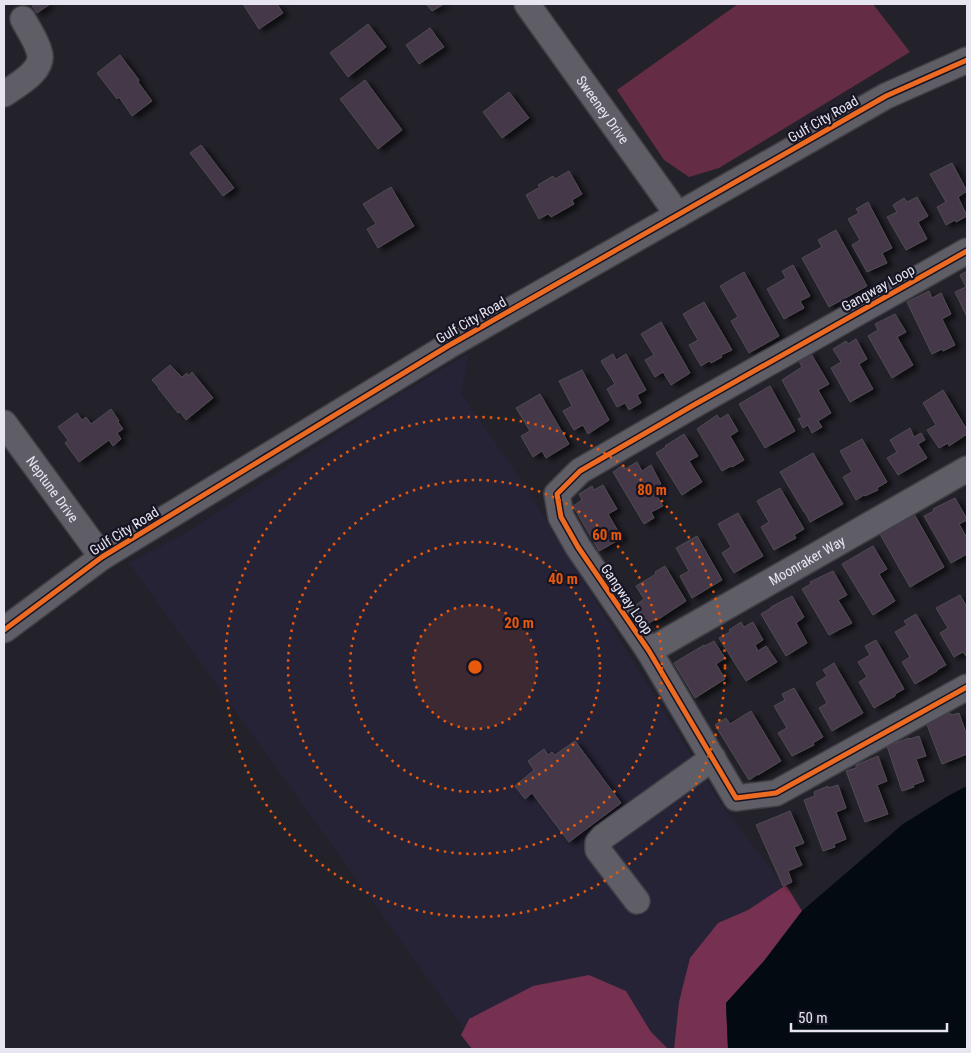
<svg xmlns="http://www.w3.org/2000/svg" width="971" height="1053" font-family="'Roboto Condensed',sans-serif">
<defs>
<filter id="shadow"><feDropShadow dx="5.5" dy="3" stdDeviation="2.5" flood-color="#0009"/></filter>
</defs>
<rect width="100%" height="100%" fill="#23222a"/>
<polygon fill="#262337" points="469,353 461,393 523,483 721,804 784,886 748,910 718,923 679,1002 674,1049 668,1049 651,1032 626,991 589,975 469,1019 464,1029 129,563 186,533 370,412"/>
<polygon fill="#652c46" points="738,4 873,4 910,52 719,168 689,177 664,160 617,90"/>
<g fill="#763050">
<polygon points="786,885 802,911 764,961 726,1003 728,1049 674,1049 679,1002 690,958 718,923 748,910"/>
<polygon points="589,975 626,991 651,1032 668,1049 472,1049 461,1035 469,1019 533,986"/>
</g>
<polygon fill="#030a11" points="967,786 967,1049 728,1049 726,1003 764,961 802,911 903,824 948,796"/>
<g fill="#443848" stroke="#4f4c52" filter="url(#shadow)">
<polygon points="31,4 50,4 37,13"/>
<polygon points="243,4 277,4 283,13 259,29"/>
<polygon points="426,4 444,4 432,11"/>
<polygon points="368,24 386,47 348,77 330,53"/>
<polygon points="430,28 444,47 419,64 406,45"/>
<polygon points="120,55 139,80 138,82 152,101 132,116 119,97 117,99 97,73"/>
<polygon points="365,80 402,130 378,149 340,99"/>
<polygon points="509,92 529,118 502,138 483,112"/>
<polygon points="201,145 234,188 223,196 190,153"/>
<polygon points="952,163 967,191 958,197 967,216 956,222 955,220 946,225 937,207 946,202 930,174"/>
<polygon points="569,171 582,194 572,200 574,204 551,217 548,214 539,219 526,195 540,187 538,185 553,176 555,179"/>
<polygon points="391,187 414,226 378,248 367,229 376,224 363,204"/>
<polygon points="917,197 928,216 918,222 927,239 906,250 887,217 897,212 893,205 904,198 907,202"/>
<polygon points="868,202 892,248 882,253 887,263 867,272 852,245 860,240 848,219 859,213 856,209"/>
<polygon points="836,230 867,286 829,307 802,258 822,247 818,240"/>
<polygon points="793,265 810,296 800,301 804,308 784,319 767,289 786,278 782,271"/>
<polygon points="967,271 967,317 955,292 966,287 960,275"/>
<polygon points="744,272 779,336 749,353 731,321 738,317 720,286"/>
<polygon points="929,291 932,298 941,293 951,314 942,319 955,345 943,351 942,349 932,354 907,302"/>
<polygon points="704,302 732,350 721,355 722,357 711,363 709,361 701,366 689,345 698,340 683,314"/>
<polygon points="895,314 906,332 897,337 913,365 892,378 868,336 878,330 875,324"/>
<polygon points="661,322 690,373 671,385 663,372 655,377 645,360 654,355 641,334"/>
<polygon points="856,339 867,359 859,364 873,389 850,402 831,368 841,362 833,349 846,341 848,344"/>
<polygon points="810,352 829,384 818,390 831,413 818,421 822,427 812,433 808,425 803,428 798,419 802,417 782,380 802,367 798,359"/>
<polygon points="613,354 616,360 626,354 646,390 637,395 641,403 629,410 625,403 617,407 607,389 615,384 601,361"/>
<polygon points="170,365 182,377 187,373 188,376 192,372 213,398 186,420 180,412 178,413 158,388 159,388 152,380"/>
<polygon points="582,370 609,420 588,434 583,425 574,430 563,411 572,406 559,381"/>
<polygon points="770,386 795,431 765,448 739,404"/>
<polygon points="943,390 967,430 967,434 949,446 948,443 939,448 927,430 936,425 923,403"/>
<polygon points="540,394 569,444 546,458 542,451 533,457 521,436 530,431 516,408"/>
<polygon points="111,409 119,421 118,422 123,429 117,433 121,439 113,446 109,440 79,462 65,443 68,440 58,427 77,413 82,420 86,417 91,424"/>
<polygon points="728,414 738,431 730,436 744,460 732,467 731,466 722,471 697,429 717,415 720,419"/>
<polygon points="910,428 914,437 921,433 925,440 918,444 927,458 898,475 887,458 897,452 890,440"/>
<polygon points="684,434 698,456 689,461 702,482 682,495 656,453 666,447 665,446"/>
<polygon points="862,439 887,482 877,488 878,490 865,496 864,495 856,500 843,477 852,472 840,451"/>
<polygon points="813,453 843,504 810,522 805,512 804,512 780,472"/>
<polygon points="637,462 642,471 651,465 661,484 653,489 663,506 651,512 654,518 644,524 613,472 623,465 625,469"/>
<polygon points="603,485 617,509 608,514 622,538 599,551 573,506 582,500 579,494 592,486 594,490"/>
<polygon points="780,488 804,529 794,535 796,538 774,550 761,527 769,522 757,501"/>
<polygon points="955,498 967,519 967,520 959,524 967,538 967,554 951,563 924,516 934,511 933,509"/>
<polygon points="913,512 944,567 910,587 880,534 890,528 889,526"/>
<polygon points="738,513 763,556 734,573 722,553 731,547 718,524"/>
<polygon points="697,536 722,580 692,598 680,576 689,571 676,548"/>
<polygon points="873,546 887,569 879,574 895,601 873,615 842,564"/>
<polygon points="665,566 686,601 657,620 656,619 647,624 636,605 644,599 636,586 656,574 655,572"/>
<polygon points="833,571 847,595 838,600 852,623 829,635 802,589 811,584 810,582"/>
<polygon points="960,595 967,607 967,655 966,656 963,652 954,657 940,633 948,628 936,608"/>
<polygon points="792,596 804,617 796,623 807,643 786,656 761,614 771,608 771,607"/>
<polygon points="916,614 946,665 937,670 937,671 915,684 902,662 910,657 895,632 907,625 904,621"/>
<polygon points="741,622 744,627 753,622 763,640 755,645 758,651 766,646 777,662 746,681 719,638 730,632 729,630"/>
<polygon points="876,640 904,689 895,694 895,696 874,708 859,682 867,677 858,662 870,655 865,646"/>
<polygon points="714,641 725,658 716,664 725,679 695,698 674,663 704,645 705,646"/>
<polygon points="834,663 863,713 832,731 819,708 827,703 816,683 827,676 823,670"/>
<polygon points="794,688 823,737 813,743 814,745 792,756 778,733 787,728 774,706 785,700 782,694"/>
<polygon points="751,711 781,761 758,775 758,774 749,780 715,725 726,718 730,724"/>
<polygon points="950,713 951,715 959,713 967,736 967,754 942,764 926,722"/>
<polygon points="919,736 926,756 916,759 924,781 913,785 914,787 902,791 887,746 909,738 910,739"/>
<polygon points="575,741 621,803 569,842 532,793 525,799 515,786 534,770 528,761 544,749 548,755 552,752 555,755"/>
<polygon points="878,756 887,781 877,785 888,814 865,822 846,771 856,768 856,765"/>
<polygon points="838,785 846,808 836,812 846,839 834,844 835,847 823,851 804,800 815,796 814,792 828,786 828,788"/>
<polygon points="790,811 804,843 794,847 802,865 788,871 792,882 783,886 756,825"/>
</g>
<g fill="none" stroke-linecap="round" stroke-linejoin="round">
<defs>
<g id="minor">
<path id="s1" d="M527 4 678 215"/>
<path d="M4 94C17 85 46 70 39 51 36 40 28 29 23 19"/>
<polyline points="967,251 692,406 580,471 557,494 561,517 578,547 649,651 736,798 776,793 967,687"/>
<path id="s2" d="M4 423 102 557"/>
<polyline points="4,630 102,557 448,346 886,96 967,60"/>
<path id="s3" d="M649 651 967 469"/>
<polyline points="637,901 598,850 598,843 603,837 713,758"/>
</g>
</defs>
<use href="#minor" stroke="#403f46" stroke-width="28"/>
<use href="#minor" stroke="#5f5e66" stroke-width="25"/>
<defs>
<g id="cycleway">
<polyline points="967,251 692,406 580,471 557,494 561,517 578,547 649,651 736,798 776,793 967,687"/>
<polyline points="4,630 102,557 448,346 886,96 967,60"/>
</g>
</defs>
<use href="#cycleway" stroke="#171524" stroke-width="8"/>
<use href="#cycleway" stroke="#ed6a23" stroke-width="5"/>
</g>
<circle cx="475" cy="667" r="62" fill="#e8590c" fill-opacity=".12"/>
<g fill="none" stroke="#e8590c" stroke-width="2.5" stroke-dasharray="2.5 5">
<circle cx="475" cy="667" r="62"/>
<circle cx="475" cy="667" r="125"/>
<circle cx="475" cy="667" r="187"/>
<circle cx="475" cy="667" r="250"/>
</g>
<g text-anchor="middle" stroke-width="4.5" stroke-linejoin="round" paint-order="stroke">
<g font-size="14" fill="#e6e5f0" stroke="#171524">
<text dy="5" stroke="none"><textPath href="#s1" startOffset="130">Sweeney Drive</textPath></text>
<text transform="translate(823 119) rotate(-30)" y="5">Gulf City Road</text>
<text transform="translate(878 288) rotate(-29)" y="5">Gangway Loop</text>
<text transform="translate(471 320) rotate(-30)" y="5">Gulf City Road</text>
<text dy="5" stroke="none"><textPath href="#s2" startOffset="82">Neptune Drive</textPath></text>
<text transform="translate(124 531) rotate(-32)" y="5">Gulf City Road</text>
<text dy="5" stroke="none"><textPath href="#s3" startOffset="182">Moonraker Way</textPath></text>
<text transform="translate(627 599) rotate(56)" y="5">Gangway Loop</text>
</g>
</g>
<circle cx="475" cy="667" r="8" fill="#e8590c" stroke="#171524" stroke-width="2.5"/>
<g font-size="15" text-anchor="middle" font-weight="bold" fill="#e8590c" stroke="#171524" stroke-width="4.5" stroke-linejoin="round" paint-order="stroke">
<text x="652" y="495">80 m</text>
<text x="607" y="540">60 m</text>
<text x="563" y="584">40 m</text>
<text x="519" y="628">20 m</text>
</g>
<rect width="971" height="1053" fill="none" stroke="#e6e5f0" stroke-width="10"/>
<path d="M791 1023v8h156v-8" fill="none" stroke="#e6e5f0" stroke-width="2.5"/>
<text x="798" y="1023" font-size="15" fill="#e6e5f0" stroke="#171524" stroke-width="4" paint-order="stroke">50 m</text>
</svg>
